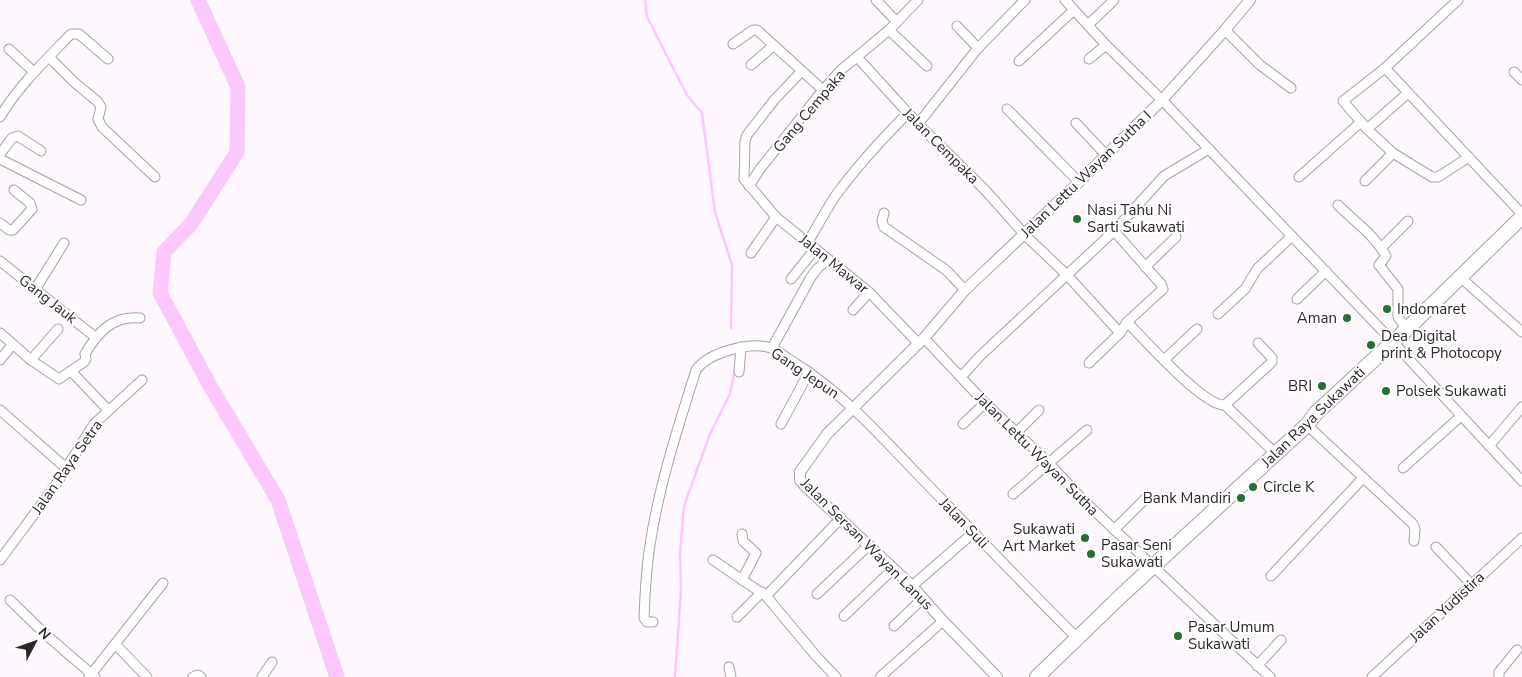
<svg xmlns="http://www.w3.org/2000/svg" width="1522" height="677" font-family="'Nunito Sans',sans-serif">
<rect width="100%" height="100%" fill="#fef8fe"/>
<g fill="none" stroke-linecap="round" stroke-linejoin="round">
<g stroke="#fcc8fb" stroke-width="2.5">
<polyline points="645,0 647,17 687,95 702,113 715,212 732,265 731,328"/>
<polyline points="675,677 681,589 680,554 684,506 710,434 730,394 736,364"/>
</g>
<polyline stroke="#fcc8fb" stroke-width="15" points="198,0 238,87 237,152 191,224 164,252 160,293 209,384 278,500 337,677"/>
<defs>
<g id="minor">
<polyline points="876,0 897,22"/>
<polyline points="1065,0 1106,45 1162,100 1393,342 1522,481"/>
<polyline points="1458,0 1385,68 1343,101 1367,129 1393,153 1432,177 1438,177 1469,157"/>
<polyline points="1088,25 1114,0"/>
<polyline points="957,26 978,48"/>
<polyline points="889,30 927,66"/>
<polyline points="1225,30 1260,65 1291,88"/>
<polyline points="733,44 753,30 757,30 823,90"/>
<polyline points="9,49 34,72"/>
<polyline points="49,57 74,82 98,102 101,107 98,119 102,127 155,177"/>
<polyline points="857,57 918,124 985,190 1025,235 1067,275 1120,333"/>
<polyline points="1089,59 1106,45"/>
<polyline points="1019,61 1074,10"/>
<polyline points="751,65 773,46"/>
<polyline points="1385,68 1522,214"/>
<polyline points="802,71 775,99 747,135 745,141 744,179 776,217 869,292 919,344"/>
<polyline points="1514,72 1522,80"/>
<polyline points="1007,109 1079,182"/>
<path d="M0 117C19 85 46 60 71 34H79L108 59"/>
<polyline points="1076,123 1106,155"/>
<polyline points="918,124 978,48 1025,0"/>
<polyline points="1367,129 1408,93"/>
<polyline points="0,154 12,138 18,136 41,151"/>
<polyline points="0,159 81,200"/>
<polyline points="1299,177 1361,122"/>
<polyline points="1365,181 1393,153"/>
<polyline points="749,186 760,169 823,90 841,70 889,30 918,0"/>
<path d="M1338 205C1354 221 1373 234 1385 254L1386 256 1379 265 1398 289V317L1407 329"/>
<polyline points="884,213 882,221 884,227 946,270 965,290"/>
<polyline points="0,223 9,230 13,230 32,209 30,203 14,190"/>
<path d="M808 242C817 227 826 210 836 195 858 165 882 139 908 113"/>
<polyline points="1382,247 1408,221"/>
<polyline points="751,253 776,217"/>
<polyline points="0,261 95,337"/>
<polyline points="1145,267 1176,237"/>
<polyline points="1460,277 1522,332"/>
<polyline points="791,279 815,249"/>
<polyline points="36,288 64,243"/>
<polyline points="1297,299 1326,271"/>
<polyline points="853,310 869,292"/>
<polyline points="1218,314 1245,289 1257,269 1292,236"/>
<path d="M1127 322C1144 339 1204 407 1225 405L1276 454"/>
<path d="M0 333 31 360 59 379 84 362 86 359 85 354C97 333 113 315 140 318"/>
<polyline points="924,338 985,403 1048,462 1081,498 1270,677"/>
<polyline points="772,348 811,277 817,269 828,259"/>
<polyline points="1165,359 1197,329"/>
<polyline points="0,360 12,345"/>
<polyline points="31,360 58,329"/>
<polyline points="1089,363 1120,333 1127,322 1163,289 1161,284 1114,231"/>
<polyline points="71,371 108,410"/>
<polyline points="739,372 741,347"/>
<polyline points="961,377 980,356 1114,231 1164,176 1209,149"/>
<polyline points="1225,405 1272,362 1272,358 1258,343"/>
<polyline points="0,410 66,468"/>
<polyline points="781,424 809,372"/>
<polyline points="963,424 985,403"/>
<polyline points="1307,425 1413,524 1415,529 1414,541"/>
<polyline points="1016,433 1039,410"/>
<polyline points="1489,446 1522,407"/>
<polyline points="1403,468 1461,416"/>
<polyline points="1013,494 1087,430"/>
<polyline points="1114,530 1148,496"/>
<polyline points="1436,547 1472,585"/>
<polyline points="0,560 55,486 94,424 142,380"/>
<polyline points="713,560 766,596 816,656 836,677"/>
<polyline points="1271,576 1363,478"/>
<polyline points="742,580 756,553 743,541 742,534"/>
<polyline points="912,586 973,533"/>
<polyline points="817,594 869,545"/>
<polyline points="766,596 841,518"/>
<polyline points="10,600 44,633 95,677"/>
<polyline points="844,616 893,569"/>
<polyline points="737,617 762,592"/>
<path d="M653 622H647L644 618C645 593 646 569 650 545 659 485 678 427 696 370 709 352 753 340 773 349 780 352 788 359 795 363 846 395 884 440 926 483 976 535 1026 587 1077 638"/>
<polyline points="894,626 922,599"/>
<polyline points="116,645 147,677"/>
<polyline points="1257,666 1281,640"/>
<polyline points="729,667 731,677"/>
<polyline points="89,677 163,583"/>
<polyline points="193,677 198,675 201,677"/>
<polyline points="262,677 272,662"/>
<polyline points="880,677 943,621"/>
<polyline points="1372,677 1522,538"/>
<polyline points="1499,677 1499,672 1517,650"/>
</g>
<polyline id="tertiary" points="997,677 943,621 912,586 804,485 800,480 800,472 827,434 924,338 965,290 1079,182 1162,100 1225,30 1250,0"/>
<polyline id="trunk" points="1037,677 1124,593 1307,425 1316,413 1407,329 1522,217"/>
</defs>
<use href="#minor" stroke="#a8a1a8" stroke-width="11"/>
<use href="#tertiary" stroke="#a8a1a8" stroke-width="12"/>
<use href="#trunk" stroke="#a8a1a8" stroke-width="16"/>
<use href="#minor" stroke="#fff" stroke-width="9"/>
<use href="#tertiary" stroke="#fff" stroke-width="10"/>
<use href="#trunk" stroke="#fff" stroke-width="14"/>
</g>
<g fill="#276e3a" stroke="#fff" stroke-width="2">
<circle cx="1077" cy="219" r="5"/>
<circle cx="1387" cy="309" r="5"/>
<circle cx="1347" cy="318" r="5"/>
<circle cx="1371" cy="345" r="5"/>
<circle cx="1322" cy="386" r="5"/>
<circle cx="1386" cy="391" r="5"/>
<circle cx="1253" cy="487" r="5"/>
<circle cx="1241" cy="498" r="5"/>
<circle cx="1085" cy="538" r="5"/>
<circle cx="1091" cy="554" r="5"/>
<circle cx="1178" cy="636" r="5"/>
</g>
<g text-anchor="middle" stroke-width="4" stroke-linejoin="round" paint-order="stroke">
<g font-size="15" fill="#2b282b" stroke="#fff">
<text transform="translate(809 111) rotate(-50)" y="5">Gang Cempaka</text>
<text transform="translate(941 146) rotate(45)" y="5">Jalan Cempaka</text>
<text transform="translate(1086 174) rotate(-44)" y="5">Jalan Lettu Wayan Sutha I</text>
<text transform="translate(834 264) rotate(39)" y="5">Jalan Mawar</text>
<text transform="translate(48 299) rotate(38)" y="5">Gang Jauk</text>
<text transform="translate(805 373) rotate(34)" y="5">Gang Jepun</text>
<text transform="translate(1313 417) rotate(-44)" y="5">Jalan Raya Sukawati</text>
<text transform="translate(1037 454) rotate(45)" y="5">Jalan Lettu Wayan Sutha</text>
<text transform="translate(67 467) rotate(-55)" y="5">Jalan Raya Setra</text>
<text transform="translate(964 523) rotate(46)" y="5">Jalan Suli</text>
<text transform="translate(867 544) rotate(45)" y="5">Jalan Sersan Wayan Lanus</text>
<text transform="translate(1447 607) rotate(-43)" y="5">Jalan Yudistira</text>
</g>
<g font-size="15" fill="#2b282b" stroke="#fff" text-anchor="start">
<text x="1087" y="215">Nasi Tahu Ni<tspan x="1087" dy="17">Sarti Sukawati</tspan></text>
<text x="1397" y="314">Indomaret</text>
<text x="1337" y="323" text-anchor="end">Aman</text>
<text x="1381" y="341">Dea Digital<tspan x="1381" dy="17">print &amp; Photocopy</tspan></text>
<text x="1312" y="391" text-anchor="end">BRI</text>
<text x="1396" y="396">Polsek Sukawati</text>
<text x="1263" y="492">Circle K</text>
<text x="1231" y="503" text-anchor="end">Bank Mandiri</text>
<text x="1075" y="534" text-anchor="end">Sukawati<tspan x="1075" dy="17">Art Market</tspan></text>
<text x="1101" y="550">Pasar Seni<tspan x="1101" dy="17">Sukawati</tspan></text>
<text x="1188" y="632">Pasar Umum<tspan x="1188" dy="17">Sukawati</tspan></text>
</g>
</g>
<g transform="translate(35 642) rotate(49)" stroke="#ffffff" stroke-width="4" paint-order="stroke">
<path d="M0-4L9 19L0 12L-9 19Z" fill="#2b282b"/>
<text y="-8" font-size="14" font-weight="bold" text-anchor="middle" fill="#2b282b">N</text>
</g>
</svg>
